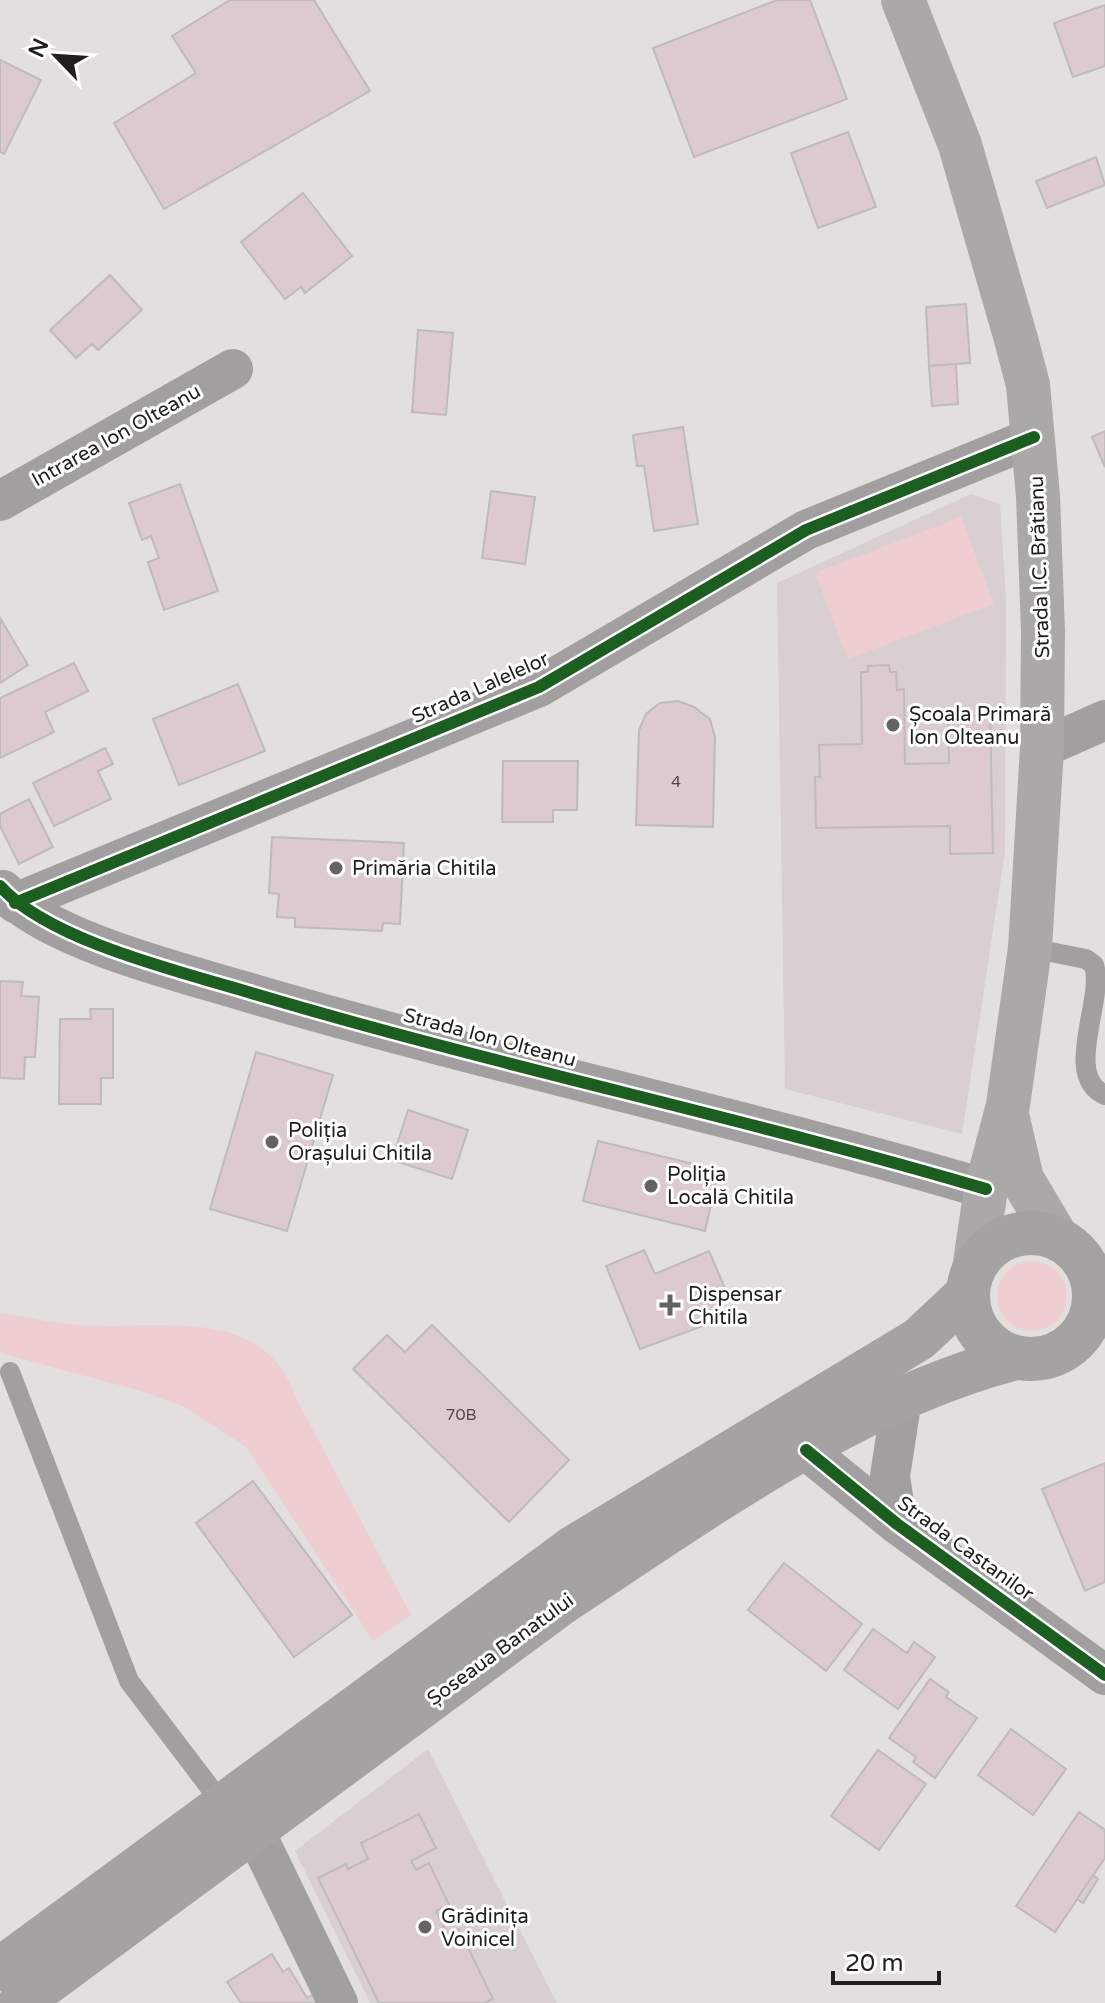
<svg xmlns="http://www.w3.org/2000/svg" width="1105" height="2003" font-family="'Varela Round',sans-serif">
<rect width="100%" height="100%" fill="#e4dfdf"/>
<g fill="#d9cfd0">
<polygon points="971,494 1000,504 1006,599 1005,852 962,1134 785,1089 777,583"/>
<polygon points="428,1749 557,2003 370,2003 295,1851"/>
</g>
<g fill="#efced2">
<polygon points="961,517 994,604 848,659 815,573"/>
<circle cx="1032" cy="1296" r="35"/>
<path d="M0 1313C26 1317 53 1323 79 1325 156 1330 264 1303 295 1396L411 1615 373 1641 246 1447 183 1406 137 1390 0 1353Z"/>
</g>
<g fill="#dccacc" stroke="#bfbbbb" stroke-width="2">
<polygon points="230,0 314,0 370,91 164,209 114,123 196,73 172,36"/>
<polygon points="777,0 810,0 847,99 694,157 653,48"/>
<polygon points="1105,5 1105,66 1073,77 1054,23"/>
<polygon points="0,60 41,80 4,154 0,152"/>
<polygon points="848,132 876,207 818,228 791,153"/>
<polygon points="1096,157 1105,185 1047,208 1036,181"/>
<polygon points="303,193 352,256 305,293 301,287 285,299 241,242"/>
<polygon points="110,275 142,310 98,350 92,344 76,358 50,330"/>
<polygon points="966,304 970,363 929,366 926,307"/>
<polygon points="418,330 453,333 446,415 412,412"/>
<polygon points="956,364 958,404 932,406 929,366"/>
<polygon points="683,427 698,524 654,531 644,466 637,466 633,435"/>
<polygon points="1105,431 1105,467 1092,437"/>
<polygon points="180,484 218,591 164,610 148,562 159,558 151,536 142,540 129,503"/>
<polygon points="491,491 535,497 525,564 482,558"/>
<polygon points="0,618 28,665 0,683"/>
<polygon points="74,663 88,691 45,712 54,732 0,758 0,698"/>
<polygon points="889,665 890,672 896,672 897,690 904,689 905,764 949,763 948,716 990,715 993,853 950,854 950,826 816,828 815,777 820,777 819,745 862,744 861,672 868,672 868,666"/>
<polygon points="238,684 265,751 179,785 153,719"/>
<polygon points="678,701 694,707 710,719 715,737 713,827 636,825 639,730 646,714 660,703"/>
<polygon points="105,748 113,764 98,771 111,799 54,826 33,783"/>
<polygon points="503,761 578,761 577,810 553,810 553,822 502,822"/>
<polygon points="29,799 53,847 19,864 0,826 0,814"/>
<polygon points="272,837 404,843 400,924 383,923 382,931 295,927 295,918 277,917 279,894 269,893"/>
<polygon points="0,981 23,982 21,996 39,997 35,1057 25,1057 24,1079 0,1078"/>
<polygon points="90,1009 113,1009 113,1078 101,1078 101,1104 59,1104 60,1019 91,1019"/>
<polygon points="256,1052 333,1075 287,1231 210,1209"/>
<polygon points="408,1110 468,1130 452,1179 392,1160"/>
<polygon points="598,1141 719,1170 705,1231 583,1201"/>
<polygon points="644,1250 655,1274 709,1251 727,1293 716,1298 722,1313 701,1322 703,1326 640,1349 606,1266"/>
<polygon points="432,1325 569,1460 509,1522 353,1369 387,1335 405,1352"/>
<polygon points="1105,1463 1105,1582 1085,1591 1042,1489"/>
<polygon points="253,1481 352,1615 294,1657 196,1523"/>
<polygon points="784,1563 862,1624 826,1671 748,1610"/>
<polygon points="873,1629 907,1653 914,1642 935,1657 898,1709 844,1670"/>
<polygon points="930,1679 949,1692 946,1697 977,1718 935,1778 913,1762 916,1757 889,1738"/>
<polygon points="1011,1729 1066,1769 1033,1815 978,1775"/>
<polygon points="878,1750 926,1784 879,1850 831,1816"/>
<polygon points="1079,1812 1105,1830 1105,1858 1055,1932 1016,1906"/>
<polygon points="419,1814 436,1848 411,1861 416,1870 429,1863 449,1905 436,1911 447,1934 459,1929 493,1999 485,2003 379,2003 318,1878 346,1864 348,1869 368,1859 361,1843"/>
<polygon points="1093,1875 1098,1879 1083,1903 1077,1899"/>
<polygon points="272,1954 283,1972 289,1968 307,1998 314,1994 319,2003 241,2003 227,1982"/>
</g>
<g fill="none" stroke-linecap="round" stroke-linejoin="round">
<g stroke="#a19f9f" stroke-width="20">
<path d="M1030 948 1086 959 1094 965C1105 1000 1062 1076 1105 1095"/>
<polyline points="10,1372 129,1681 224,1806"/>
</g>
<g stroke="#a19f9f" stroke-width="40">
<polyline points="0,501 233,369"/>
<polyline points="1042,748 1105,720"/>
<path d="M3 890C47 939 176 971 240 990 487 1063 739 1116 986 1189"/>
<polyline points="15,903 539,687 806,530 1034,437"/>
<polyline points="806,1450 897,1524 1105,1675"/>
<polyline points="897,1524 890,1476 902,1398"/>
<polyline points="255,1832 338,2003"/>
</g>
<g stroke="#aba8a8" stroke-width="44">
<polyline points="903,0 960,145 1016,339 1028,385 1038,496 1043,631 1042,748 1030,948 1008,1105 986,1189 974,1269"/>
<polyline points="1008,1119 1022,1179 1057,1238"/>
</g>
<g stroke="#a4a2a2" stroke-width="44">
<circle cx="1031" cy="1296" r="63"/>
<polyline points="0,1969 574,1547 919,1339 968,1293"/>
<path d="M20 2003 563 1602C702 1511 855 1399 1016 1358"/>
</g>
<defs>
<g id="cycleway">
<path d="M0 886C48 940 178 971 248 992 492 1065 742 1117 986 1189"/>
<polyline points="15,903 539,687 806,530 1034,437"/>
<polyline points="806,1450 897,1524 1105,1675"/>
</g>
</defs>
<use href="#cycleway" stroke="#fff" stroke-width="17"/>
<use href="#cycleway" stroke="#1b5e20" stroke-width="12"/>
</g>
<g fill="#656262" stroke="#fff" stroke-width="3">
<circle cx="893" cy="725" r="8"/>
<circle cx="336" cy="868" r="8"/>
<circle cx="272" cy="1142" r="8"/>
<circle cx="651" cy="1186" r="8"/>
<path d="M666 1293h8v8h8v8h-8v8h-8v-8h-8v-8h8z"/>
<circle cx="425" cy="1927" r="8"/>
</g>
<g text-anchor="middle" stroke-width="6" stroke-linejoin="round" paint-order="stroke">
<g font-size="16" fill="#514a4a">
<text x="676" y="787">4</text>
<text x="461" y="1420">70B</text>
</g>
<g font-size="20" fill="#211e1e" stroke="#fff">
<text transform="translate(116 435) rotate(-29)" y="7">Intrarea Ion Olteanu</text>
<text transform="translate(1039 567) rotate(-92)" y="7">Strada I.C. Brătianu</text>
<text transform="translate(480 687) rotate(-24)" y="7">Strada Lalelelor</text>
<text transform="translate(490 1037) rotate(15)" y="7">Strada Ion Olteanu</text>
<text transform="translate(966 1548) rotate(36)" y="7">Strada Castanilor</text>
<text transform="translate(500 1649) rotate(-36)" y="7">Șoseaua Banatului</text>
</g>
<g font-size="20" fill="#211e1e" stroke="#fff" text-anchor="start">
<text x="909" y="721">Școala Primară<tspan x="909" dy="23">Ion Olteanu</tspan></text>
<text x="352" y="875">Primăria Chitila</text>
<text x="288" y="1137">Poliția<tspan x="288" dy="23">Orașului Chitila</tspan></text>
<text x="667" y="1181">Poliția<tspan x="667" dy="23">Locală Chitila</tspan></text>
<text x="688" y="1301">Dispensar<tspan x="688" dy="23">Chitila</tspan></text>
<text x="441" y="1923">Grădinița<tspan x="441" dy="23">Voinicel</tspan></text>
</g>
</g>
<g transform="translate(56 56) rotate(295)" stroke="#ffffff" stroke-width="6" paint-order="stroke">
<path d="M0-6L14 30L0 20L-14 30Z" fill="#211e1e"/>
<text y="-12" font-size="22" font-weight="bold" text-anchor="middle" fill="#211e1e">N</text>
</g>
<path d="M833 1971v12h106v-12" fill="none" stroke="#211e1e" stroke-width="4"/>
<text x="845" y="1971" font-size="24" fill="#211e1e" stroke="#ffffff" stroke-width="6" paint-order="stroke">20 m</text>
</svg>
